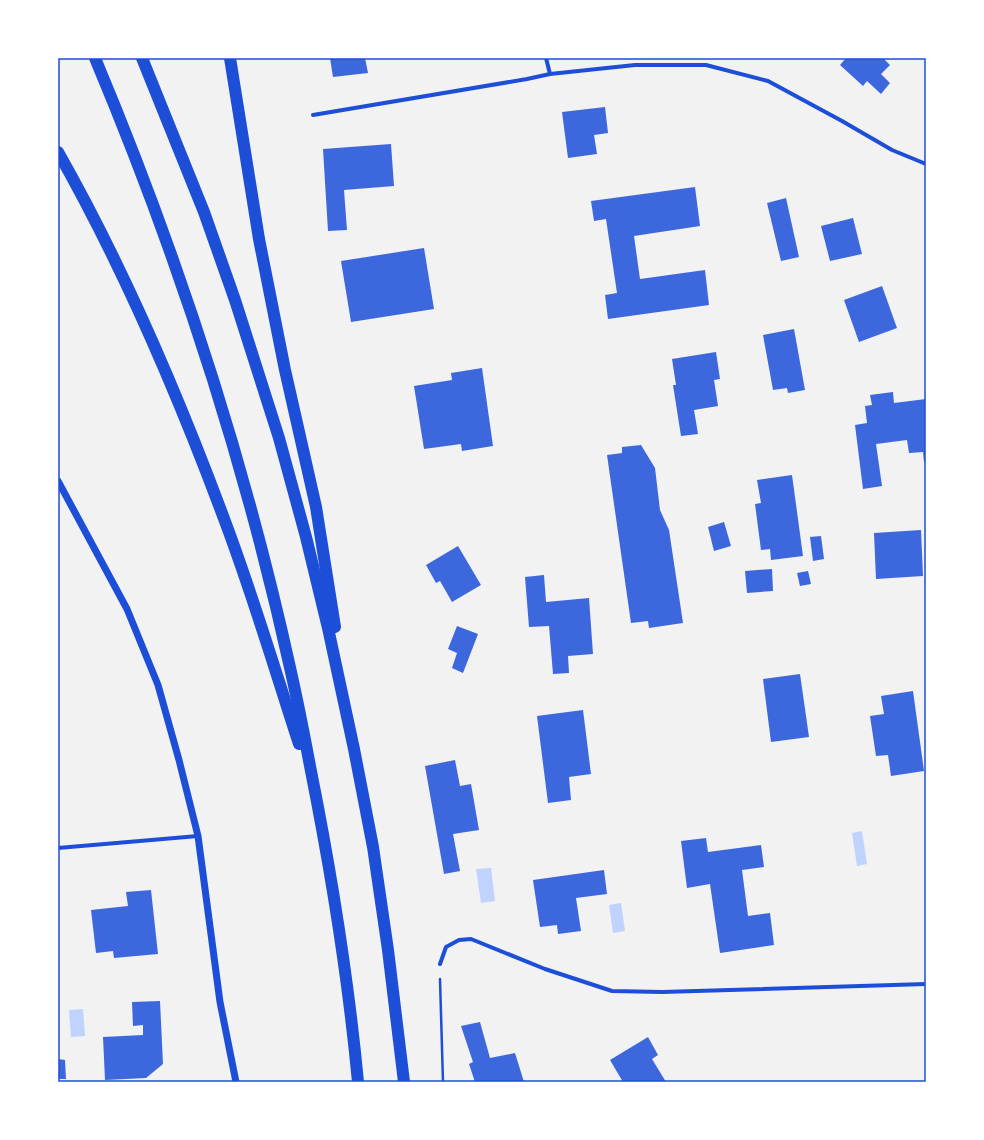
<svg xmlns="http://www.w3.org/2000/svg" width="984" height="1140" font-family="Rubik,sans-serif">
<rect width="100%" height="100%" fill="#f2f2f2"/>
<g fill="#bfd3fe">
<polygon points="862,831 867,864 857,866 852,833"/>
<polygon points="491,868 495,901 481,903 476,869"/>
<polygon points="621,903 625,931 613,933 609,905"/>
<polygon points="83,1009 85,1036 71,1037 69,1010"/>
</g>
<g fill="#3d67dc">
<polygon points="330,58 365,58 368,73 333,77"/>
<polygon points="846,58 883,58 890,65 881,74 890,83 881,94 867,81 863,86 840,65"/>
<polygon points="605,107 608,133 594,135 597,154 568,158 562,112"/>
<polygon points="391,144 394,186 344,190 347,230 328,231 323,149"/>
<polygon points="695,187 700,226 634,236 640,279 705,270 709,305 608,319 605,295 617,293 606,219 594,221 591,201"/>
<polygon points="786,198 799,257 781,261 767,203"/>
<polygon points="853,218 862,254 830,261 821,226"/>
<polygon points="424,248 434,309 351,322 341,261"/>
<polygon points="882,286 897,328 859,342 844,300"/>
<polygon points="794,329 805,390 788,393 787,388 773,390 763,335"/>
<polygon points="716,352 720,379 714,380 718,406 694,410 698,434 681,436 673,385 676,385 672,359"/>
<polygon points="482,368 493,446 462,451 461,444 424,449 414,386 452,380 451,373"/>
<polygon points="893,392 894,403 926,399 926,462 924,462 923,452 909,453 907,440 876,444 882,486 863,489 855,425 867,423 865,406 872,405 870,395"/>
<polygon points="641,445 655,468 660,510 669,530 683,623 649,628 648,621 631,623 607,455 622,453 622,447"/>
<polygon points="792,475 803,556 771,560 770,549 761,550 755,504 761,503 757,480"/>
<polygon points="724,522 731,546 714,551 708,527"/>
<polygon points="921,530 923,576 876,579 874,533"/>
<polygon points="821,536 824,559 813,561 810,537"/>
<polygon points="458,546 481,585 452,602 440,581 436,583 426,565"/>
<polygon points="772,569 773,591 747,593 745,571"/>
<polygon points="808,571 811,584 800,586 797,573"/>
<polygon points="544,575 546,602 589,598 593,654 568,656 569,673 553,674 549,626 529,627 525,577"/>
<polygon points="457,626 478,634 463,673 452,668 457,653 448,649"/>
<polygon points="800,674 809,737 771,742 763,679"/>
<polygon points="913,691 924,771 891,776 888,755 876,756 870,716 884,714 881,696"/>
<polygon points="583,710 591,774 569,777 571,800 548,803 537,716"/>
<polygon points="455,760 460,786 471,784 479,830 453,834 460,871 444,874 425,766"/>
<polygon points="706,838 708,852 761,845 764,867 742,870 748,916 770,913 774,945 720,953 710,884 687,888 681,841"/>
<polygon points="604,870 607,894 576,898 581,931 558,934 557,925 540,927 533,880"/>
<polygon points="151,890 158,954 114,958 113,951 96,953 91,910 128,906 126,892"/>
<polygon points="160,1001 163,1064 146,1078 105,1080 103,1037 143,1035 143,1025 133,1026 132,1002"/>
<polygon points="480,1022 490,1058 515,1053 524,1082 475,1082 469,1064 473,1062 461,1026"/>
<polygon points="648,1037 658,1055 652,1059 666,1082 623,1082 610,1060"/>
<polygon points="58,1059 65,1060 66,1079 58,1079"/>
</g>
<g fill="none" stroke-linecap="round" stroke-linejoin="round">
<polyline stroke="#1d4ed8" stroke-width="2.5" points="440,979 443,1082"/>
<g stroke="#1d4ed8" stroke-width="4">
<polyline points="546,58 550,74"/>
<polyline points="313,115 527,79 550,74 635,65 706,65 768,81 842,121 892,150 926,164"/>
<polyline points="58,848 198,836"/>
<polyline points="440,964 446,947 459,940 471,939 545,969 612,991 662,992 926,984"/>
</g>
<polyline stroke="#1d4ed8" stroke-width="7" points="58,481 127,609 158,685 179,760 198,836 220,1002 236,1082"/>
<g stroke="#1d4ed8" stroke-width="12">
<path d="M95 58C178 256 245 462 291 672 298 703 304 734 310 766 331 871 348 976 358 1082"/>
<polyline points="142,58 204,212 235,300 279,438 306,537 328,628 354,749 373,847 388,950 404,1082"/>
<polyline points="230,58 259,239 285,370 316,507 335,627"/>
<path d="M58 152C125 270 179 397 226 524 253 596 275 670 299 744"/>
</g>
</g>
<rect width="984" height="1140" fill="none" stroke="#ffffff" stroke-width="118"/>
<rect x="59" y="59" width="866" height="1022" fill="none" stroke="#1d4ed8" stroke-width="1.5"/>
</svg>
